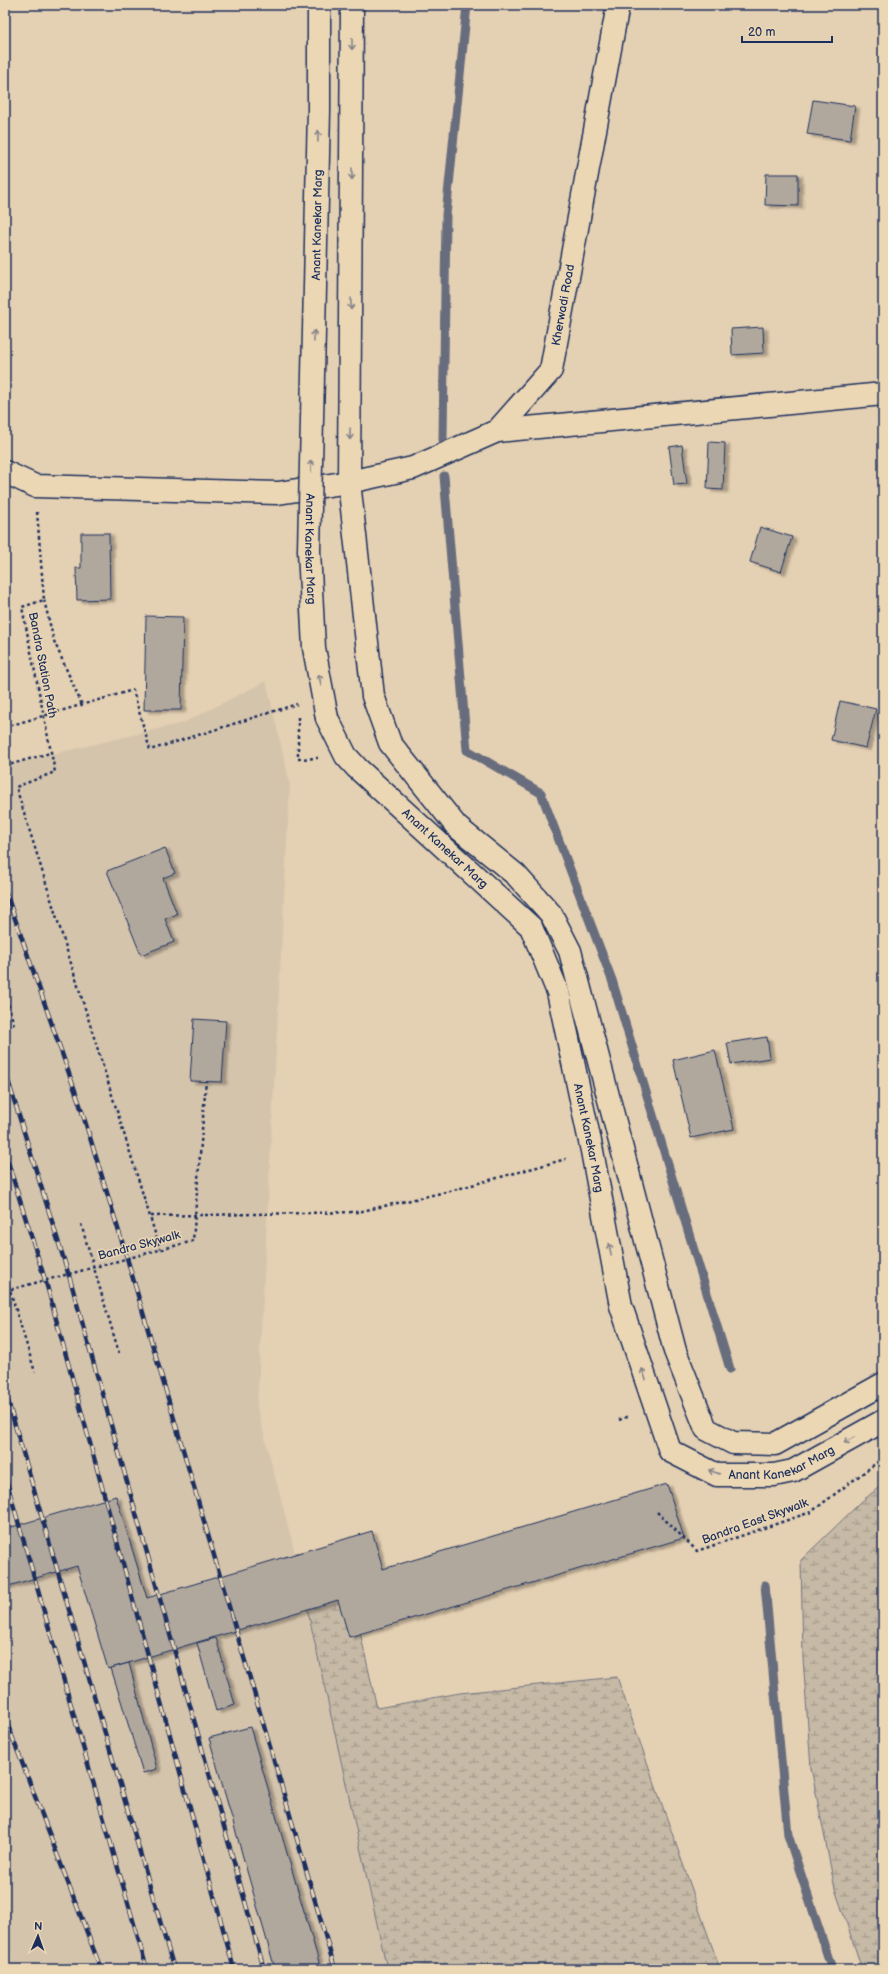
<svg xmlns="http://www.w3.org/2000/svg" width="888" height="1974" font-family="'Balsamiq Sans',sans-serif">
<defs>
<pattern id="wetland-marsh" width="20" height="14" patternUnits="userSpaceOnUse"><rect width="20" height="14" fill="#c6b9a5"/><path d="M1 5h8M5 5V1M11 12h8M15 12V8" fill="none" stroke="#a0978a"/></pattern>
<filter id="shadow"><feDropShadow dx="4.5" dy="2.5" stdDeviation="1" flood-color="#0004"/></filter>
</defs>
<rect width="100%" height="100%" fill="#e4d0b2"/>
<filter id="ink" filterUnits="userSpaceOnUse"><feTurbulence type="fractalNoise" baseFrequency=".025" numOctaves="2"/><feDisplacementMap in="SourceGraphic" scale="8" xChannelSelector="R" yChannelSelector="G"/><feConvolveMatrix kernelMatrix="1 2 1 2 8 2 1 2 1" color-interpolation-filters="sRGB"/></filter>
<g filter="url(#ink)">
<polygon fill="#d5c4ac" points="266,681 290,784 257,1408 295,1553 387,1969 13,1969 5,1937 5,760 8,765 183,723"/>
<g fill="url(#wetland-marsh)" stroke="#707482">
<polygon points="883,1484 883,1969 862,1969 835,1889 811,1768 803,1658 801,1560 861,1502"/>
<polygon points="341,1547 377,1708 460,1693 617,1677 720,1969 387,1969 295,1553"/>
</g>
<g fill="none" stroke-linecap="round" stroke-linejoin="round">
<g stroke="#686d7e" stroke-width="9">
<polyline points="443,440 446,215 467,5"/>
<polyline points="444,476 467,750 541,793 612,980 730,1369"/>
<polyline points="765,1585 788,1835 832,1969"/>
</g>
</g>
<g fill="#b1a89d" stroke="#1b2f5e" filter="url(#shadow)">
<polygon points="813,100 855,106 850,140 807,134"/>
<polygon points="766,174 798,174 798,206 765,205"/>
<polygon points="763,327 764,353 732,355 731,329"/>
<polygon points="709,442 725,443 723,490 707,489"/>
<polygon points="682,445 687,484 674,485 669,447"/>
<polygon points="760,527 792,537 781,572 750,562"/>
<polygon points="81,533 109,533 110,599 77,600 76,568 81,568"/>
<polygon points="146,616 183,617 181,710 144,710"/>
<polygon points="840,701 876,709 866,748 831,740"/>
<polygon points="165,848 175,873 163,878 177,914 165,919 174,942 141,955 107,871"/>
<polygon points="194,1019 226,1021 222,1082 190,1081"/>
<polygon points="767,1037 770,1058 731,1064 727,1043"/>
<polygon points="715,1050 734,1129 691,1138 673,1060"/>
<polygon points="667,1484 684,1538 349,1637 338,1600 108,1669 77,1566 5,1587 5,1529 116,1496 147,1598 372,1531 383,1569"/>
<polygon points="216,1638 235,1705 216,1711 197,1643"/>
<polygon points="129,1663 157,1769 143,1773 111,1668"/>
<polygon points="250,1727 321,1969 275,1969 209,1738"/>
</g>
<g fill="none" stroke-linecap="round" stroke-linejoin="round">
<defs>
<g id="minor">
<polyline points="497,431 883,394"/>
<polyline points="5,472 35,486 278,493 349,482"/>
</g>
<g id="tertiary">
<polyline points="352,5 349,482 373,696 390,743 457,827 516,875 551,914 570,951 675,1351 706,1429 733,1443 775,1444 883,1384"/>
<path id="s1" d="M349 482 413 468 497 431 551 370 618 5"/>
<path id="s2" d="M327 718 346 756 357 768 531 927 558 992 592 1151 621 1306 670 1451 717 1475H774L793 1471 883 1421"/>
</g>
</defs>
<use href="#minor" stroke="#1b2f5e" stroke-width="25"/>
<use href="#tertiary" stroke="#1b2f5e" stroke-width="25"/>
<g stroke="#1b2f5e" stroke-width="2.5" stroke-dasharray="3 3" stroke-linecap="butt">
<polyline points="37,512 44,600 22,607 55,772 16,787 160,1249"/>
<polyline points="44,600 54,641 82,705"/>
<polyline points="298,717 298,759 318,758"/>
<polyline points="5,766 50,753"/>
<polyline points="5,993 14,1025"/>
<polyline points="151,1216 358,1212 450,1191 566,1159"/>
<polyline points="81,1224 119,1353"/>
<polyline points="5,1274 35,1372"/>
<polyline points="619,1420 629,1416"/>
<polyline points="657,1512 697,1551 811,1512 883,1458"/>
</g>
<use href="#minor" stroke="#ecd7b5" stroke-width="22"/>
<use href="#tertiary" stroke="#ecd7b5" stroke-width="22"/>
<defs>
<g id="rail">
<polyline points="5,890 80,1105 127,1258 335,1969"/>
<polyline points="5,1071 70,1279 264,1969"/>
<polyline points="5,1153 47,1286 234,1969"/>
<polyline points="5,1391 174,1969"/>
<polyline points="5,1476 147,1969"/>
<polyline points="5,1718 101,1969"/>
</g>
</defs>
<use href="#rail" stroke="#1b2f5e" stroke-width="4.5"/>
<use href="#rail" stroke="#ecd7b5" stroke-width="3" stroke-dasharray="9" stroke-linecap="butt"/>
<defs>
<g id="tertiary-bridge">
<path id="s3" d="M319 5V110L309 551 314 648 327 718"/>
</g>
</defs>
<use href="#tertiary-bridge" stroke="#1b2f5e" stroke-width="25" stroke-linecap="butt"/>
<g stroke="#1b2f5e" stroke-width="2.5" stroke-dasharray="3 3" stroke-linecap="butt">
<polyline points="5,727 133,690 150,750 297,704"/>
<polyline points="5,1291 193,1241 206,1081"/>
</g>
<use href="#tertiary-bridge" stroke="#ecd7b5" stroke-width="22"/>
</g>
<defs><path id="oneway-shaft" d="M-6 0H5M1.5-3L5.5 0L1.5 3" fill="none" stroke-width="1.6" stroke-linecap="round" stroke-linejoin="round"/></defs>
<g stroke="#84838a">
<use href="#oneway-shaft" transform="translate(352 44) rotate(90)"/>
<use href="#oneway-shaft" transform="translate(318 136) rotate(-89)"/>
<use href="#oneway-shaft" transform="translate(352 174) rotate(90)"/>
<use href="#oneway-shaft" transform="translate(351 304) rotate(90)"/>
<use href="#oneway-shaft" transform="translate(314 336) rotate(-89)"/>
<use href="#oneway-shaft" transform="translate(350 434) rotate(91)"/>
<use href="#oneway-shaft" transform="translate(311 466) rotate(-89)"/>
<use href="#oneway-shaft" transform="translate(320 680) rotate(-101)"/>
<use href="#oneway-shaft" transform="translate(610 1249) rotate(-101)"/>
<use href="#oneway-shaft" transform="translate(644 1374) rotate(-109)"/>
<use href="#oneway-shaft" transform="translate(849 1440) rotate(151)"/>
<use href="#oneway-shaft" transform="translate(714 1472) rotate(-160)"/>
</g>
</g>
<g text-anchor="middle" stroke-width="3" stroke-linejoin="round" paint-order="stroke">
<g font-size="12" fill="#1b2f5e" stroke="#ecd7b5">
<text transform="translate(317 225) rotate(-89)" y="4">Anant Kanekar Marg</text>
<text dy="4" stroke="none"><textPath href="#s1" startOffset="305">Kherwadi Road</textPath></text>
<text dy="4" stroke="none"><textPath href="#s3" startOffset="544">Anant Kanekar Marg</textPath></text>
<text transform="translate(43 665) rotate(79)" y="4">Bandra Station Path</text>
<text dy="4" stroke="none"><textPath href="#s2" startOffset="178">Anant Kanekar Marg</textPath></text>
<text dy="4" stroke="none"><textPath href="#s2" startOffset="514">Anant Kanekar Marg</textPath></text>
<text transform="translate(139 1245) rotate(-15)" y="4">Bandra Skywalk</text>
<text dy="4" stroke="none"><textPath href="#s2" startOffset="958">Anant Kanekar Marg</textPath></text>
<text transform="translate(755 1521) rotate(-20)" y="4">Bandra East Skywalk</text>
</g>
</g>
<rect width="888" height="1974" fill="none" stroke="#ecd7b5" stroke-width="20"/>
<rect x="10" y="10" width="868" height="1954" fill="none" stroke="#1b2f5e" stroke-width="1.5" filter="url(#ink)"/>
<g transform="translate(38 1936) rotate(2)" stroke="#ecd7b5" stroke-width="3" paint-order="stroke">
<path d="M0-3L7 15L0 10L-7 15Z" fill="#1b2f5e"/>
<text y="-6" font-size="11" font-weight="bold" text-anchor="middle" fill="#1b2f5e">N</text>
</g>
<path d="M742 36v6h90v-6" fill="none" stroke="#1b2f5e" stroke-width="2"/>
<text x="748" y="36" font-size="12" fill="#1b2f5e" stroke="#ecd7b5" stroke-width="3" paint-order="stroke">20 m</text>
</svg>
